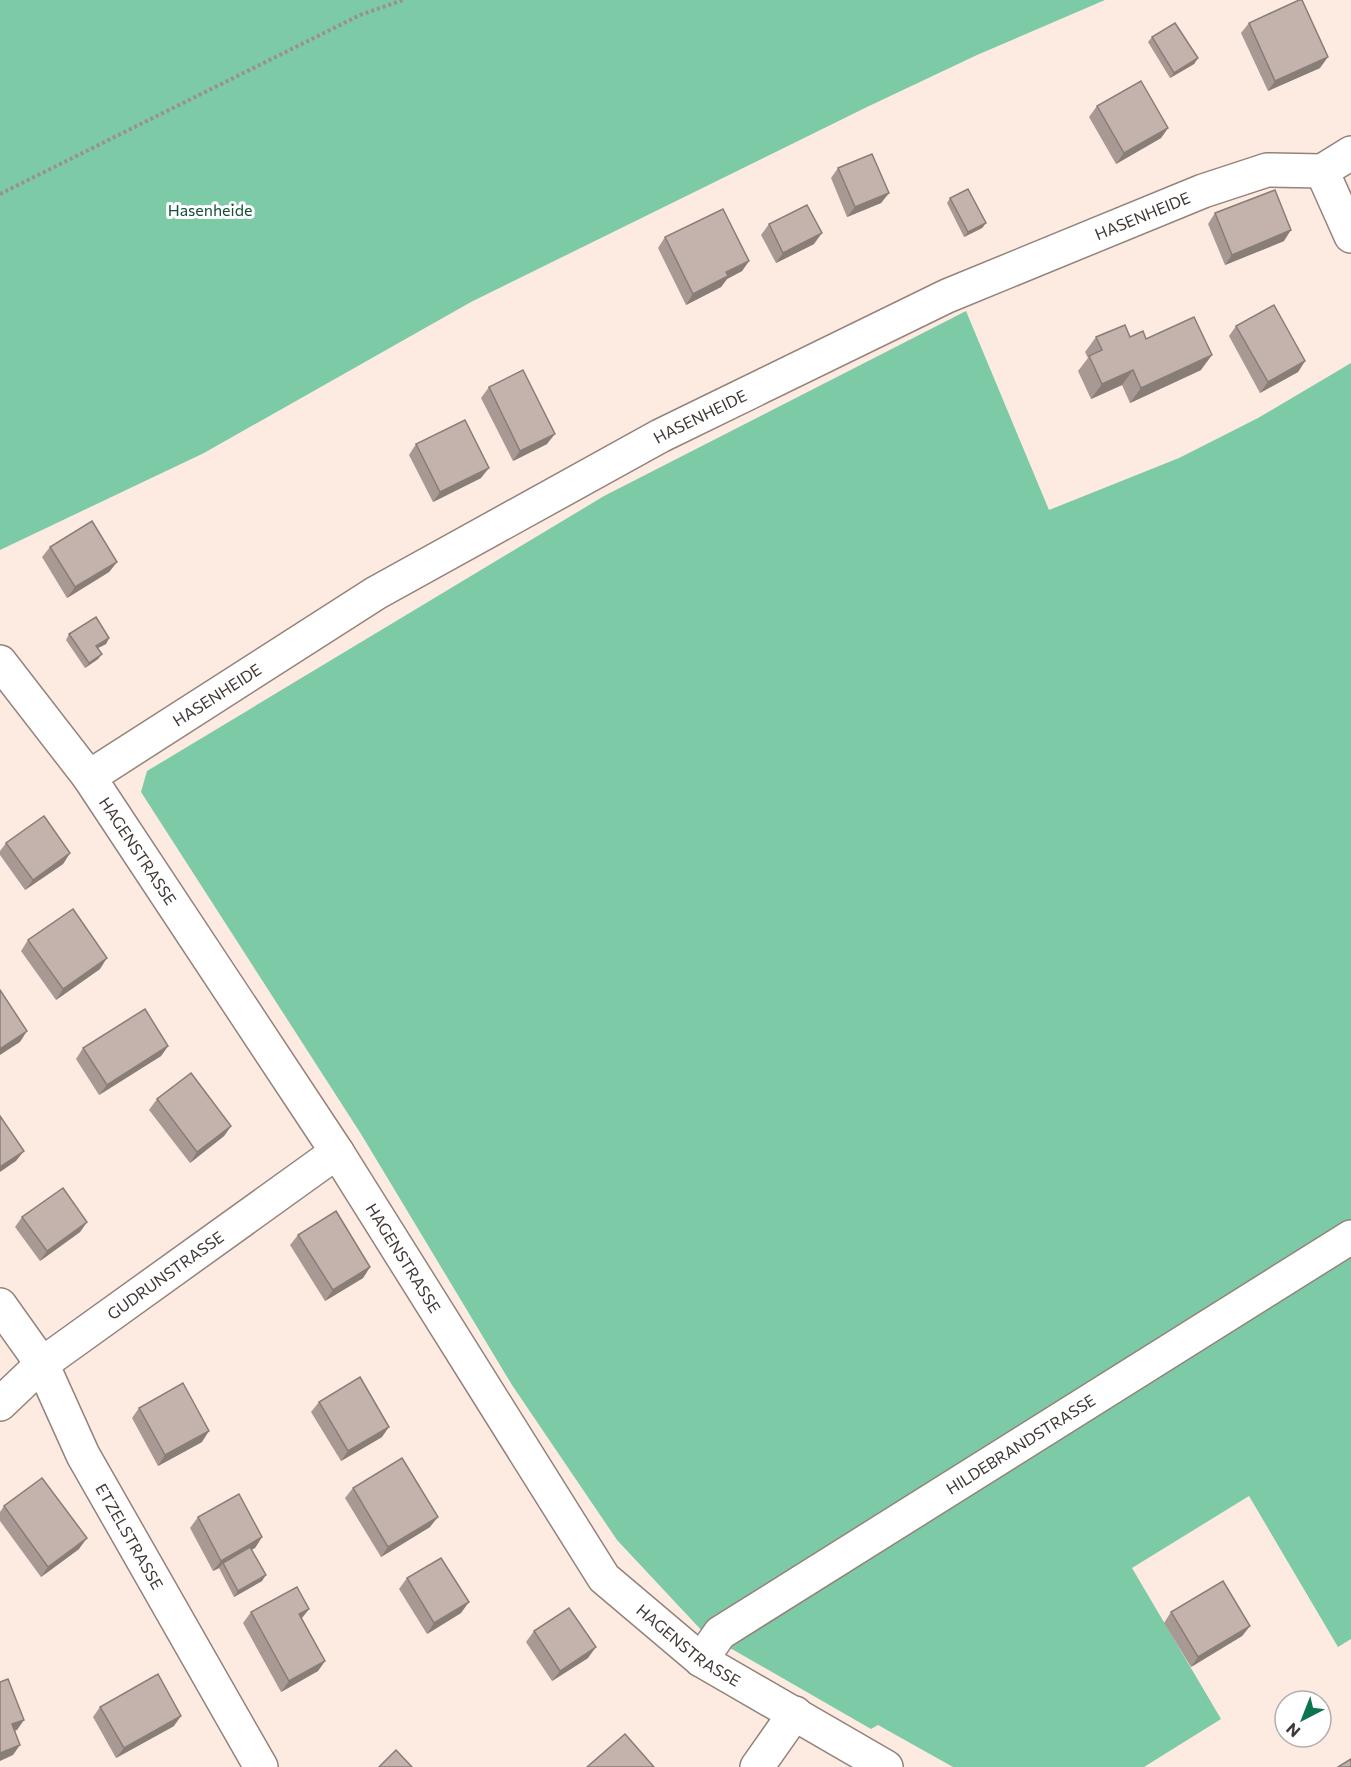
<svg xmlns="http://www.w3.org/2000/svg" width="1351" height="1767" font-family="Commissioner,sans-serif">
<rect width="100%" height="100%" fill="#fdebe2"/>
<g fill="#7dcaa6">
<polygon points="0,0 1105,0 977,55 867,107 471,302 204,453 0,550"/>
<polygon points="966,311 1049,510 1179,458 1258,418 1351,363 1351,1639 1338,1647 1249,1496 1132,1568 1221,1719 1144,1767 953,1767 878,1725 871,1729 704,1633 617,1540 512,1385 361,1134 141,792 147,771 604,496"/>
</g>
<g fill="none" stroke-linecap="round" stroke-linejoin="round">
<defs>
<g id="minor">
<polyline points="1322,171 1351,236"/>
<path id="s1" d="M0 662 89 777 337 1152 604 1578 701 1660 886 1767"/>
<path id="s2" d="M89 777 376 593 660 436 947 296 1203 191 1267 170 1322 171 1351 153"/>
<path id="s3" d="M0 1305 42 1364 83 1455 261 1767"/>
<path id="s4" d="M0 1404 42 1364 337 1152"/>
<path id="s5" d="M701 1660 720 1633 1351 1237"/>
<polyline points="757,1767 795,1713"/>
</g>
</defs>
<use href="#minor" stroke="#93837b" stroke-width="36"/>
<polyline stroke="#9d908a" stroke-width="4" stroke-dasharray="3 3" stroke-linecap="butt" points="0,194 360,15 403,0"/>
<use href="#minor" stroke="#fff" stroke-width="33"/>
</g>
<g fill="#a99994">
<polygon points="1249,23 1320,68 1268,91 1241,33"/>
<polygon points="1152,37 1198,58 1194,64 1170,78 1148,42"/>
<polygon points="1097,106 1168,128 1161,138 1116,164 1089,117"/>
<polygon points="838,168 889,193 881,203 847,217 831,178"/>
<polygon points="950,198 986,223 982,228 964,237 947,203"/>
<polygon points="1215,213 1284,241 1225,265 1208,224"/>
<polygon points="769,224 814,244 776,263 761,235"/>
<polygon points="665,237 749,261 742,271 727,279 721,287 686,305 658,248"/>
<polygon points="1236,326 1305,361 1298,372 1260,393 1229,336"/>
<polygon points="1096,337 1130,337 1146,339 1201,370 1130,403 1122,385 1091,399 1078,371 1088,358 1085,352"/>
<polygon points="489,387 547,444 513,461 481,398"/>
<polygon points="416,444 481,478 433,502 409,455"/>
<polygon points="50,547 117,562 109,572 67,598 42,557"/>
<polygon points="69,634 109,638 106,644 98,648 102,654 98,659 85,668 66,640"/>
<polygon points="6,843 70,853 63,864 25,890 0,855 0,851"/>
<polygon points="28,940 100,969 56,1000 21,951"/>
<polygon points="168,1046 161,1056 99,1095 76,1059 83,1048"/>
<polygon points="157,1099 231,1126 224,1136 190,1163 149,1110"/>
<polygon points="22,1217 87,1222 80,1232 40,1261 15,1227"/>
<polygon points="298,1235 370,1267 363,1278 325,1301 290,1245"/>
<polygon points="319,1402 382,1437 341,1461 311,1412"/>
<polygon points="139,1408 202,1442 158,1466 132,1418"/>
<polygon points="353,1488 430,1527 381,1557 345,1498"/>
<polygon points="4,1506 79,1549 41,1577 0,1521 0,1512"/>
<polygon points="198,1517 262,1537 255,1548 252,1549 262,1581 234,1597 219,1568 213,1571 190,1528"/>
<polygon points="407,1578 461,1613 427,1634 399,1589"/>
<polygon points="309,1609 302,1618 325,1661 318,1671 281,1692 243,1623 251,1612"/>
<polygon points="1171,1612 1250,1626 1242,1636 1191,1667 1164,1623"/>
<polygon points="534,1631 588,1658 552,1681 526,1642"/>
<polygon points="100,1707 174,1726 116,1758 93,1717"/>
</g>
<g fill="#897d78">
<polygon points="1328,57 1320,68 1268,91 1275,81"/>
<polygon points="1198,58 1194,64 1170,78 1174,73"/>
<polygon points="1168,128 1161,138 1116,164 1124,153"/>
<polygon points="889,193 881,203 847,217 855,207"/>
<polygon points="986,223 982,228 964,237 968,232"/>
<polygon points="1291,230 1284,241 1225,265 1232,255"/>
<polygon points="822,233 814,244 776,263 783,253"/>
<polygon points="749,261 742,271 727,279 721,287 686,305 693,294 726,272"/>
<polygon points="1212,355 1201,370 1130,403 1141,388"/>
<polygon points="1305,361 1298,372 1260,393 1268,382"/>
<polygon points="1133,370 1122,385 1091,399 1102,384"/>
<polygon points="555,434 547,444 513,461 520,451"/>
<polygon points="489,468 481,478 433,502 440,492"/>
<polygon points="117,562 109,572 67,598 75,587"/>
<polygon points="109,638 106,644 92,651 96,646"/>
<polygon points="102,654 98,659 85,668 89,663"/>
<polygon points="70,853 63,864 25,890 33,880"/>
<polygon points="107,958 100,969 56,1000 63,989"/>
<polygon points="27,1031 20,1042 0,1055 0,1049"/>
<polygon points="168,1046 161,1056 99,1095 107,1085"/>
<polygon points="231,1126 224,1136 190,1163 197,1152"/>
<polygon points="24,1151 16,1161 0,1172 0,1167"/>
<polygon points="87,1222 80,1232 40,1261 47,1251"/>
<polygon points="370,1267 363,1278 325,1301 333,1290"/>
<polygon points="389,1427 382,1437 341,1461 348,1451"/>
<polygon points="209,1431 202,1442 158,1466 165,1455"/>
<polygon points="438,1517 430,1527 381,1557 388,1547"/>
<polygon points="262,1537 255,1548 224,1565 223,1563 219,1568 213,1571 221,1561"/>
<polygon points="87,1538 79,1549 41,1577 48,1567"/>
<polygon points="266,1575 262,1581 234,1597 238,1591"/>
<polygon points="469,1602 461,1613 427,1634 434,1623"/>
<polygon points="309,1609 301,1619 299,1614"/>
<polygon points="1250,1626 1242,1636 1191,1667 1198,1657"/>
<polygon points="596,1647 588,1658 552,1681 560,1671"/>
<polygon points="325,1661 318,1671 281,1692 289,1681"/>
<polygon points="181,1716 174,1726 116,1758 124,1748"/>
<polygon points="24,1720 17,1730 5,1735 12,1724"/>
<polygon points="20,1745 13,1755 0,1761 0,1753"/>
</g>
<g fill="#c4b2ac" stroke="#897d78" stroke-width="1.5">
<polygon points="1299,0 1302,0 1328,57 1275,81 1249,23"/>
<polygon points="1175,23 1198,58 1174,73 1152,37"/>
<polygon points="1141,81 1168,128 1124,153 1097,106"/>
<polygon points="872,154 889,193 855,207 838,168"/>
<polygon points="968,189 986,223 968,232 950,198"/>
<polygon points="1275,190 1291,230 1232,255 1215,213"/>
<polygon points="807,205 822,233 783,253 769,224"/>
<polygon points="723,209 749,261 726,272 728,276 693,294 665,237"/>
<polygon points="1274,305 1305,361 1268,382 1236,326"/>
<polygon points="1194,317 1212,355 1141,388 1133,370 1102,384 1089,356 1102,350 1096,337 1125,325 1130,337 1143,331 1146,339"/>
<polygon points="523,370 555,434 520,451 489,387"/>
<polygon points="465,420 489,468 440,492 416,444"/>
<polygon points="92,521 117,562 75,587 50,547"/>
<polygon points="96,617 109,638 96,646 102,654 89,663 69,634"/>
<polygon points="44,816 70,853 33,880 6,843"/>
<polygon points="73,909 107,958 63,989 28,940"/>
<polygon points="0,990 27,1031 0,1049"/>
<polygon points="145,1009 168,1046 107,1085 83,1048"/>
<polygon points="191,1073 231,1126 197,1152 157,1099"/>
<polygon points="0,1116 24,1151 0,1167"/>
<polygon points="63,1188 87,1222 47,1251 22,1217"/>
<polygon points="336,1211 370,1267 333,1290 298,1235"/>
<polygon points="360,1377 389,1427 348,1451 319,1402"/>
<polygon points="183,1383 209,1431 165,1455 139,1408"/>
<polygon points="402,1458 438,1517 388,1547 353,1488"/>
<polygon points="42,1478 87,1538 48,1567 4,1506"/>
<polygon points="239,1494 262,1537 221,1561 198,1517"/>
<polygon points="250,1547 266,1575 238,1591 223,1563"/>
<polygon points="441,1558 469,1602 434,1623 407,1578"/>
<polygon points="1223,1581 1250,1626 1198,1657 1171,1612"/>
<polygon points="297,1587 309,1609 299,1614 325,1661 289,1681 251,1612"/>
<polygon points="569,1608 596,1647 560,1671 534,1631"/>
<polygon points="158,1674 181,1716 124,1748 100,1707"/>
<polygon points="8,1679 24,1720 12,1724 20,1745 0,1753 0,1682"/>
<polygon points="625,1734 654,1767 587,1767"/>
<polygon points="396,1750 412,1767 379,1767"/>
<polygon points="1351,1759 1351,1767 1338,1767"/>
</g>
<g text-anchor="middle" stroke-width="6" stroke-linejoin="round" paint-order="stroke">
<g font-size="16" fill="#114f38" stroke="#fff">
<text x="210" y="216">Hasenheide</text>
</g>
<g font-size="16" fill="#3f3835" stroke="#fff">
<text dy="6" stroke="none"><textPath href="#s2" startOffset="1196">HASENHEIDE</textPath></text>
<text dy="6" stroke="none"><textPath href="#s2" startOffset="710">HASENHEIDE</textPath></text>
<text dy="6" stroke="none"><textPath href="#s2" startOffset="152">HASENHEIDE</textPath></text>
<text dy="6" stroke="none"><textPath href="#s1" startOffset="234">HAGENSTRASSE</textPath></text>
<text dy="6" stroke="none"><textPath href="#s1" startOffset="720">HAGENSTRASSE</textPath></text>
<text dy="6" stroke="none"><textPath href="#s4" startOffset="210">GUDRUNSTRASSE</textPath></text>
<text dy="6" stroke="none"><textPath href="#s5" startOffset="388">HILDEBRANDSTRASSE</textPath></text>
<text dy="6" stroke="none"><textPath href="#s3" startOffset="266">ETZELSTRASSE</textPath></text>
<text dy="6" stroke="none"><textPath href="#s1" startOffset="1206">HAGENSTRASSE</textPath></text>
</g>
</g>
<g transform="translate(1303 1719) rotate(222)"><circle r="28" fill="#ffffff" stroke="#b2afae" stroke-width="1.5"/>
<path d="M0-4.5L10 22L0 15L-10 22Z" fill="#0b754e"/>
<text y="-9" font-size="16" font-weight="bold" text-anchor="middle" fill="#3f3835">N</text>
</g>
</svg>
